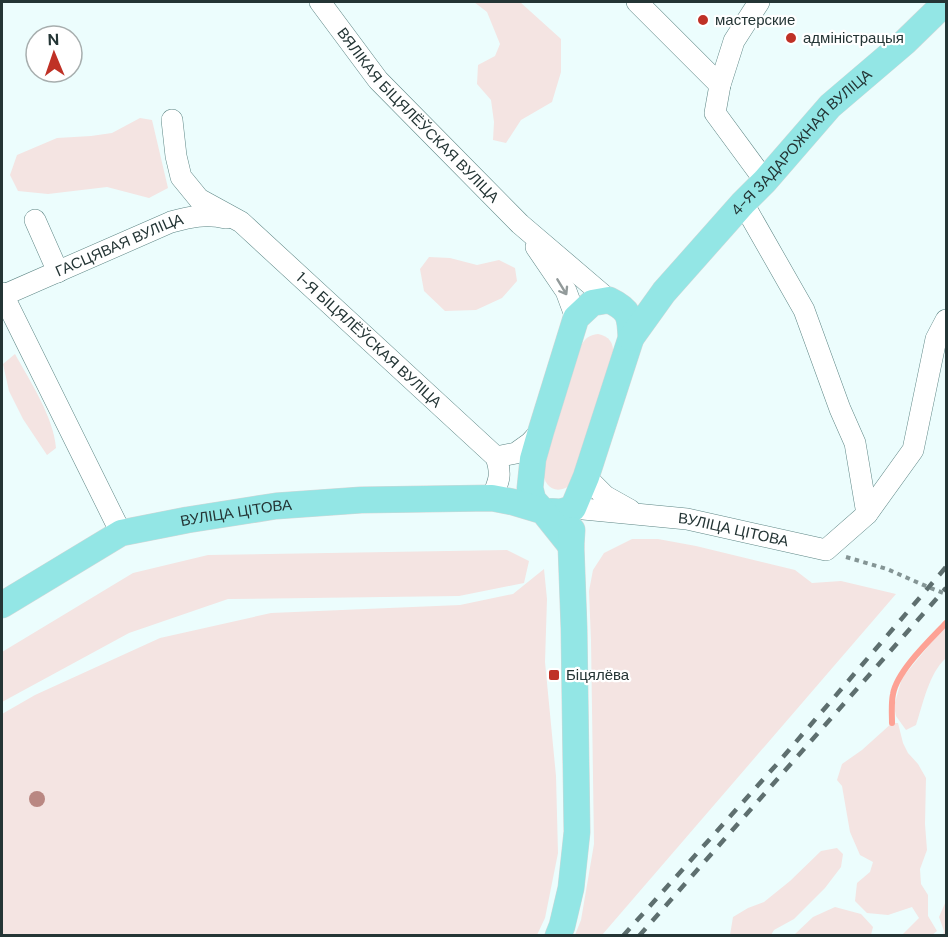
<svg xmlns="http://www.w3.org/2000/svg" width="948" height="937" font-family="'DM Sans',sans-serif">
<rect width="100%" height="100%" fill="#ecfdfd"/>
<g fill="#f4e4e2">
<polygon points="474,2 520,2 561,39 561,72 552,102 521,120 506,143 493,140 494,122 491,100 477,84 478,65 495,56 500,44 487,12"/>
<polygon points="140,118 152,120 168,188 149,198 107,187 48,194 18,191 10,175 17,155 57,138 91,136 112,133"/>
<polygon points="429,257 450,258 477,265 499,260 515,268 517,281 502,298 476,310 445,311 424,291 420,269"/>
<path d="M598 334C609 336 614 343 613 354L572 484C557 496 543 488 543 469L581 346C585 338 589 335 598 334Z"/>
<path d="M15 354C30 381 54 418 56 448L47 455 23 419 9 391 3 364Z"/>
<polygon points="632,539 658,539 696,546 795,570 812,583 841,581 896,594 602,935 575,935 581,920 594,844 591,641 589,591 593,570 604,553"/>
<polygon points="507,550 529,561 524,583 459,596 228,599 129,633 2,702 2,652 133,573 208,555"/>
<polygon points="544,569 547,599 545,662 556,776 558,853 545,918 537,935 2,935 2,714 35,695 160,638 271,613 460,605 513,594"/>
<path d="M946 625V658C929 673 923 704 916 725L906 730 896 716 894 706 902 678Z"/>
<polygon points="892,723 898,723 903,743 908,753 918,764 926,778 925,824 927,850 920,869 921,884 928,895 928,916 937,931 932,935 902,935 919,918 912,907 888,915 867,913 855,901 857,883 870,872 873,862 860,855 850,832 842,786 837,780 842,764 862,750"/>
<polygon points="837,848 843,854 841,867 825,888 794,919 774,930 771,935 730,935 733,917 748,908 764,902 790,881 821,851"/>
<polygon points="946,901 946,935 943,935 944,931 939,917"/>
<polygon points="835,907 861,914 873,927 871,935 794,935 813,917"/>
</g>
<g fill="none" stroke-linecap="round" stroke-linejoin="round">
<path stroke="#fda295" stroke-width="6" d="M892 723C892 714 891 704 893 694 897 671 930 640 946 623"/>
<defs>
<g id="minor">
<path id="s1" d="M320 2 378 80 520 224 609 300"/>
<polyline points="637,2 720,85"/>
<polyline points="759,2 734,41 720,85 715,113 765,181"/>
<path id="s2" d="M172 120 176 156 181 177 199 199 241 222 496 457C502 475 499 481 492 498"/>
<polyline points="743,203 804,310 840,409 855,443 867,514"/>
<polyline points="35,220 58,272"/>
<polyline points="536,247 566,291 576,318"/>
<polyline points="2,293 121,533"/>
<path id="s3" d="M2 296 171 222C190 217 206 213 226 218"/>
<polyline points="496,457 516,453 530,443 541,431"/>
<polyline points="586,477 605,496 630,510"/>
<path id="s4" d="M573 508 687 519 826 550 867 514 913 450 936 339 946 320"/>
</g>
<g id="major">
<path d="M609 300C630 310 630 316 631 338L586 477 573 508 561 512 543 511 533 500 530 488 533 459 541 431 576 318 592 303Z"/>
<path id="s5" d="M631 338 664 292 743 203 765 181 830 106 905 42 946 2"/>
<path id="s6" d="M2 605 121 533 187 520 276 506 361 500 492 498 513 502 543 511 571 546"/>
<polyline points="558,936 562,926 571,888 577,832 574,628 571,546 572,530"/>
</g>
</defs>
<use href="#minor" stroke="#5d8685" stroke-width="22"/>
<use href="#major" stroke="#d3d7d7" stroke-width="27"/>
<polyline stroke="#849595" stroke-width="4" stroke-dasharray="4.5 4.5" stroke-linecap="butt" points="846,557 887,569 928,587 946,594"/>
<use href="#minor" stroke="#fff" stroke-width="21"/>
<use href="#major" stroke="#93e6e5" stroke-width="26"/>
<g stroke="#5e6f6f" stroke-width="4.5" stroke-dasharray="10 10" stroke-linecap="butt">
<polyline points="623,936 777,764 946,567"/>
<polyline points="639,936 946,588"/>
</g>
</g>
<circle fill="#b98782" cx="37" cy="799" r="8"/>
<defs><path id="oneway-shaft" d="M-6 0H5M1.5-3L5.5 0L1.5 3" fill="none" stroke-width="1.6" stroke-linecap="round" stroke-linejoin="round" transform="scale(1.5)"/></defs>
<use stroke="#929a9a" href="#oneway-shaft" transform="translate(562 287) rotate(59)"/>
<g fill="#bf3126" stroke="#fff" stroke-width="2">
<circle cx="703" cy="20" r="6"/>
<circle cx="791" cy="38" r="6"/>
<rect x="548" y="669" width="12" height="12" rx="3"/>
</g>
<g text-anchor="middle" stroke-width="4.5" stroke-linejoin="round" paint-order="stroke">
<g font-size="15" fill="#243535" stroke="#fff" text-anchor="start">
<text x="715" y="25">мастерские</text>
<text x="803" y="43">адміністрацыя</text>
<text x="566" y="680">Біцялёва</text>
</g>
<g font-size="15" fill="#243535" stroke="#fff">
<text dy="5" stroke="none"><textPath href="#s1" startOffset="150">ВЯЛІКАЯ БІЦЯЛЁЎСКАЯ ВУЛІЦА</textPath></text>
<text dy="5" stroke="none"><textPath href="#s5" startOffset="260">4-Я ЗАДАРОЖНАЯ ВУЛІЦА</textPath></text>
<text dy="5" stroke="none"><textPath href="#s3" startOffset="128">ГАСЦЯВАЯ ВУЛІЦА</textPath></text>
<text dy="5" stroke="none"><textPath href="#s2" startOffset="308">1-Я БІЦЯЛЁЎСКАЯ ВУЛІЦА</textPath></text>
<text dy="5" stroke="none"><textPath href="#s6" startOffset="256">ВУЛІЦА ЦІТОВА</textPath></text>
<text dy="5" stroke="none"><textPath href="#s4" startOffset="162">ВУЛІЦА ЦІТОВА</textPath></text>
</g>
</g>
<rect width="948" height="937" fill="none" stroke="#243535" stroke-width="6"/>
<g transform="translate(54 54) rotate(358)"><circle r="28" fill="#ffffff" stroke="#a7aeae" stroke-width="1.5"/>
<path d="M0-4.5L10 22L0 15L-10 22Z" fill="#bf3126"/>
<text y="-9" font-size="16" font-weight="bold" text-anchor="middle" fill="#243535">N</text>
</g>
</svg>
